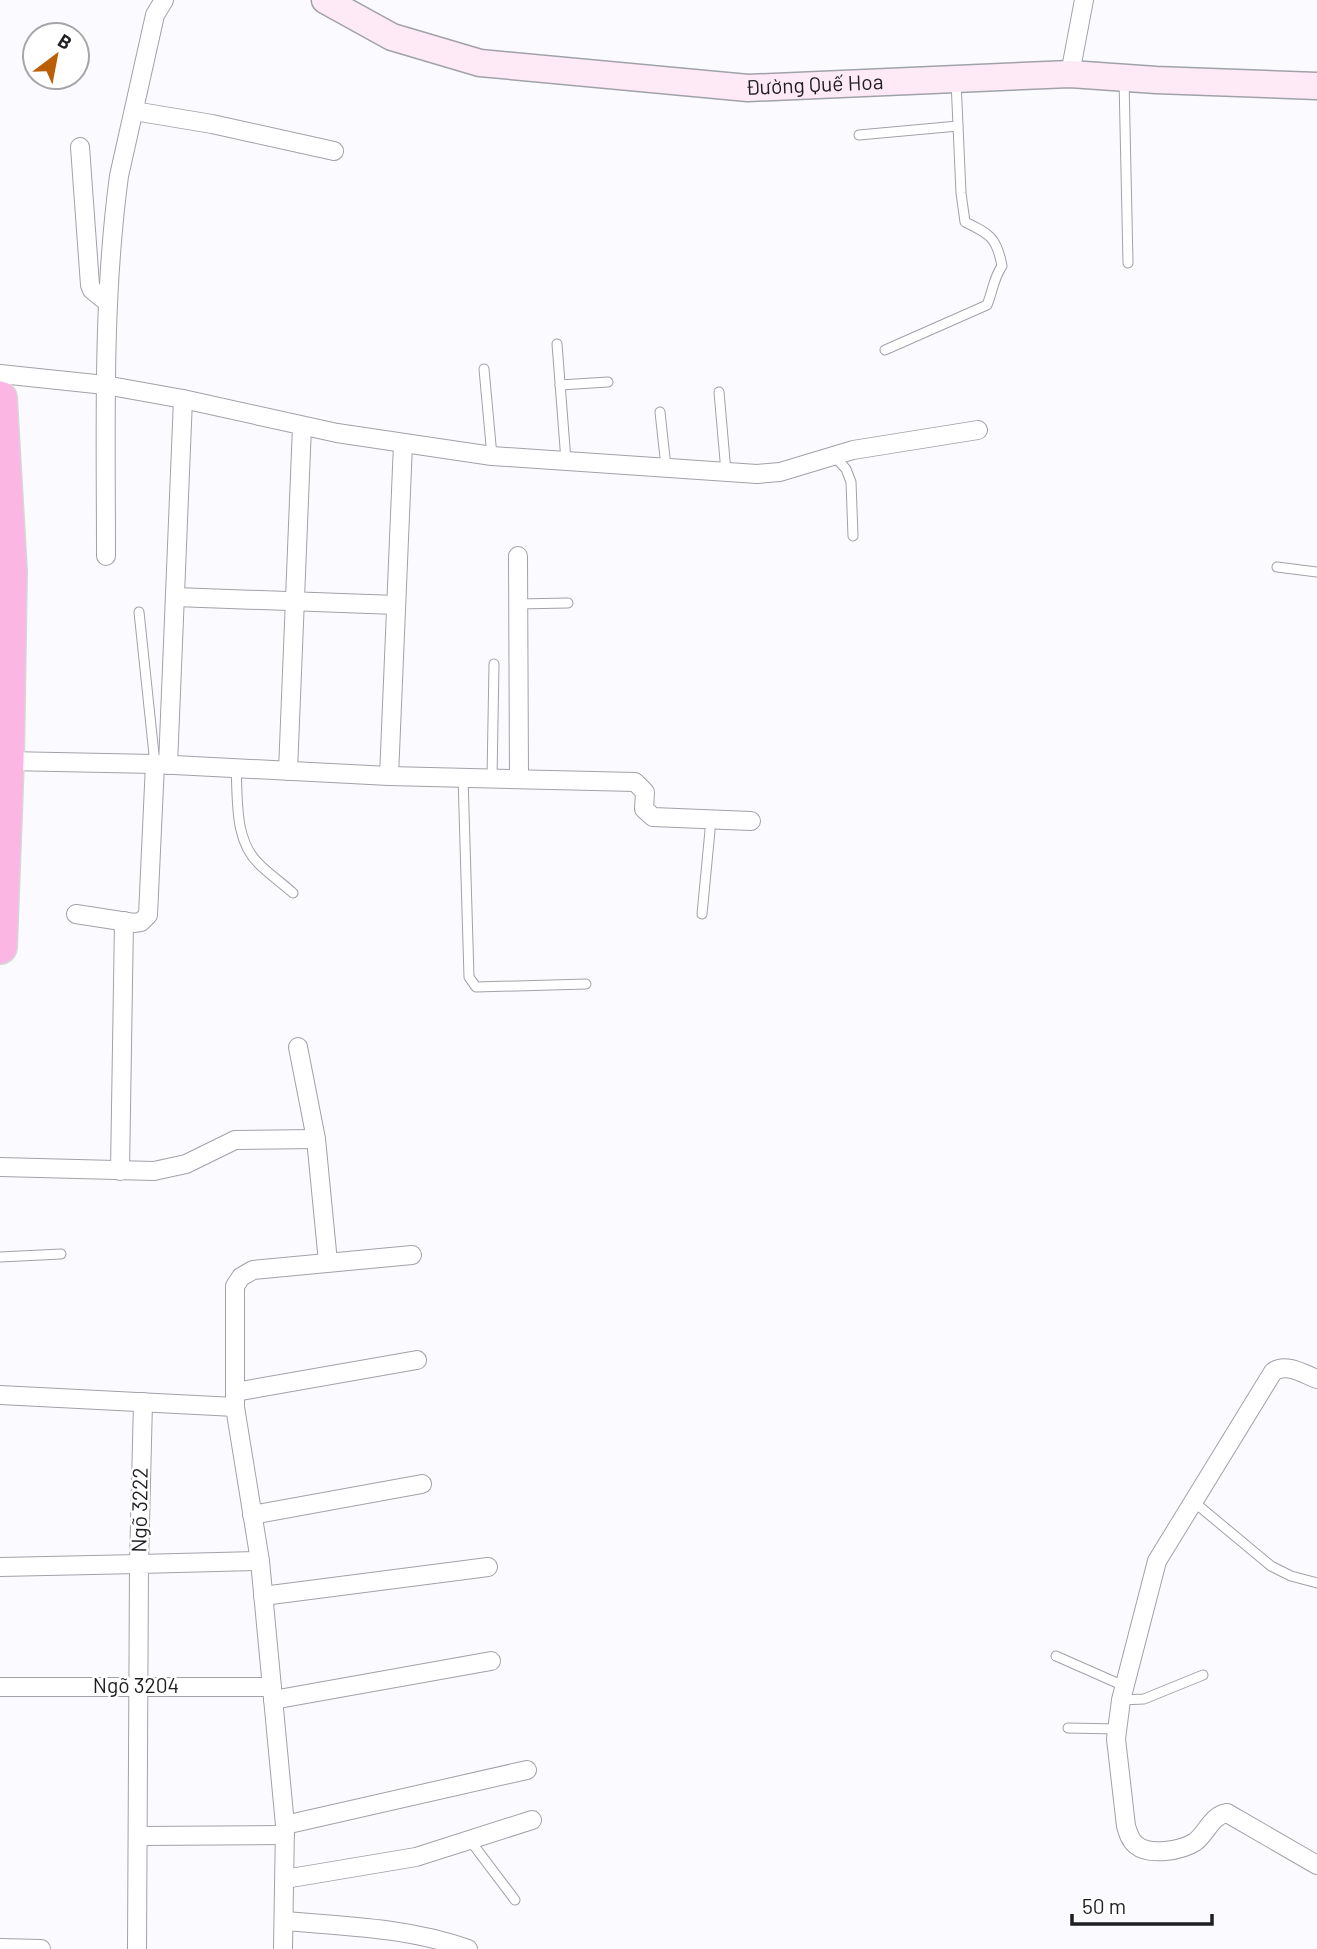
<svg xmlns="http://www.w3.org/2000/svg" width="1317" height="1949" font-family="Barlow,sans-serif">
<rect width="100%" height="100%" fill="#fbfbff"/>
<g fill="none" stroke-linecap="round" stroke-linejoin="round">
<defs>
<g id="lane">
<polyline points="1124,80 1128,263"/>
<polyline points="859,135 958,126"/>
<polyline points="557,344 566,461"/>
<path d="M885 350 987 305C993 291 993 279 1002 266 997 238 990 234 965 222L961 193 956 81"/>
<polyline points="484,369 492,456"/>
<polyline points="560,385 608,382"/>
<polyline points="719,392 726,472"/>
<polyline points="660,412 666,467"/>
<polyline points="834,456 846,469 851,482 853,536"/>
<polyline points="1277,567 1317,572"/>
<polyline points="518,604 568,603"/>
<polyline points="139,612 155,764"/>
<path d="M236 768C238 800 234 840 259 864 269 874 282 883 293 893"/>
<polyline points="463,777 469,977 476,987 586,984"/>
<polyline points="492,778 494,664"/>
<polyline points="702,914 711,820"/>
<polyline points="0,1257 61,1254"/>
<polyline points="1194,1502 1271,1566 1291,1576 1317,1583"/>
<polyline points="1056,1656 1124,1686"/>
<polyline points="1121,1700 1144,1699 1203,1675"/>
<polyline points="1068,1728 1117,1729"/>
<polyline points="469,1839 515,1900"/>
</g>
<g id="street">
<polyline points="1070,74 1084,0"/>
<polyline points="134,111 212,124 334,151"/>
<polyline points="80,147 90,285 92,290 107,302"/>
<polyline points="0,374 105,385 183,399 337,433 492,456 757,474 780,472 853,450 978,430"/>
<path d="M106 556C106 429 102 302 119 176L155 15 164 0"/>
<polyline points="518,556 519,778"/>
<polyline points="175,597 396,605"/>
<polyline points="7,761 155,764 389,776 635,782 645,792 644,809 653,817 751,821"/>
<polyline points="168,765 183,399"/>
<polyline points="288,771 302,426"/>
<polyline points="389,776 403,444"/>
<polyline points="76,914 134,923 141,922 148,915 155,764"/>
<polyline points="298,1047 316,1139 328,1262"/>
<polyline points="0,1167 154,1171 186,1164 235,1140 316,1139"/>
<polyline points="120,1171 124,921"/>
<path d="M1317 1379C1304 1374 1285 1362 1273 1372L1157 1561 1121 1700 1116 1739 1126 1826C1128 1833 1130 1840 1136 1845 1149 1856 1181 1851 1195 1842 1206 1834 1212 1815 1227 1813L1317 1865"/>
<polyline points="235,1392 417,1360"/>
<polyline points="0,1395 235,1407"/>
<polyline points="252,1515 422,1484"/>
<polyline points="0,1567 139,1564 143,1402"/>
<polyline points="263,1596 488,1567"/>
<polyline points="0,1687 272,1687"/>
<polyline points="273,1700 491,1661"/>
<polyline points="285,1825 527,1770"/>
<polyline points="138,1836 285,1835"/>
<polyline points="285,1879 416,1857 532,1820"/>
<path d="M284 1921C346 1926 409 1928 468 1949"/>
<polyline points="0,1948 41,1949"/>
<polyline points="137,1949 139,1564 260,1561"/>
<polyline points="283,1949 285,1825 260,1561 235,1407 235,1286 241,1277 253,1270 412,1255"/>
</g>
<g id="secondary">
<path id="s1" d="M325 0 392 37 480 63 748 88 1070 74 1156 80 1317 86"/>
</g>
<polyline id="highway" points="0,398 10,571 7,761 0,947"/>
</defs>
<use href="#lane" stroke="#a0a2a9" stroke-width="11"/>
<use href="#street" stroke="#a0a2a9" stroke-width="20"/>
<use href="#secondary" stroke="#a0a2a9" stroke-width="29"/>
<use href="#highway" stroke="#d6d7d7" stroke-width="36"/>
<use href="#lane" stroke="#fff" stroke-width="9"/>
<use href="#street" stroke="#fff" stroke-width="18"/>
<use href="#secondary" stroke="#fee9f7" stroke-width="26"/>
<use href="#highway" stroke="#fcb6e4" stroke-width="33"/>
</g>
<g text-anchor="middle" stroke-width="5" stroke-linejoin="round" paint-order="stroke">
<g font-size="21" fill="#1e1f22" stroke="#fff">
<text dy="7" stroke="none"><textPath href="#s1" startOffset="504">Đường Quế Hoa</textPath></text>
<text transform="translate(140 1510) rotate(-89)" y="7">Ngõ 3222</text>
<text x="136" y="1693">Ngõ 3204</text>
</g>
</g>
<g transform="translate(56 56) rotate(32)"><circle r="33" fill="#ffffff" stroke="#a5a5a7" stroke-width="2"/>
<path d="M0-5L12 26L0 18L-12 26Z" fill="#bb5f06"/>
<text y="-10" font-size="19" font-weight="bold" text-anchor="middle" fill="#1e1f22">B</text>
</g>
<path d="M1072 1914v10h140v-10" fill="none" stroke="#1e1f22" stroke-width="3.5"/>
<text x="1082" y="1914" font-size="21" fill="#1e1f22" stroke="#ffffff" stroke-width="5" paint-order="stroke">50 m</text>
</svg>
